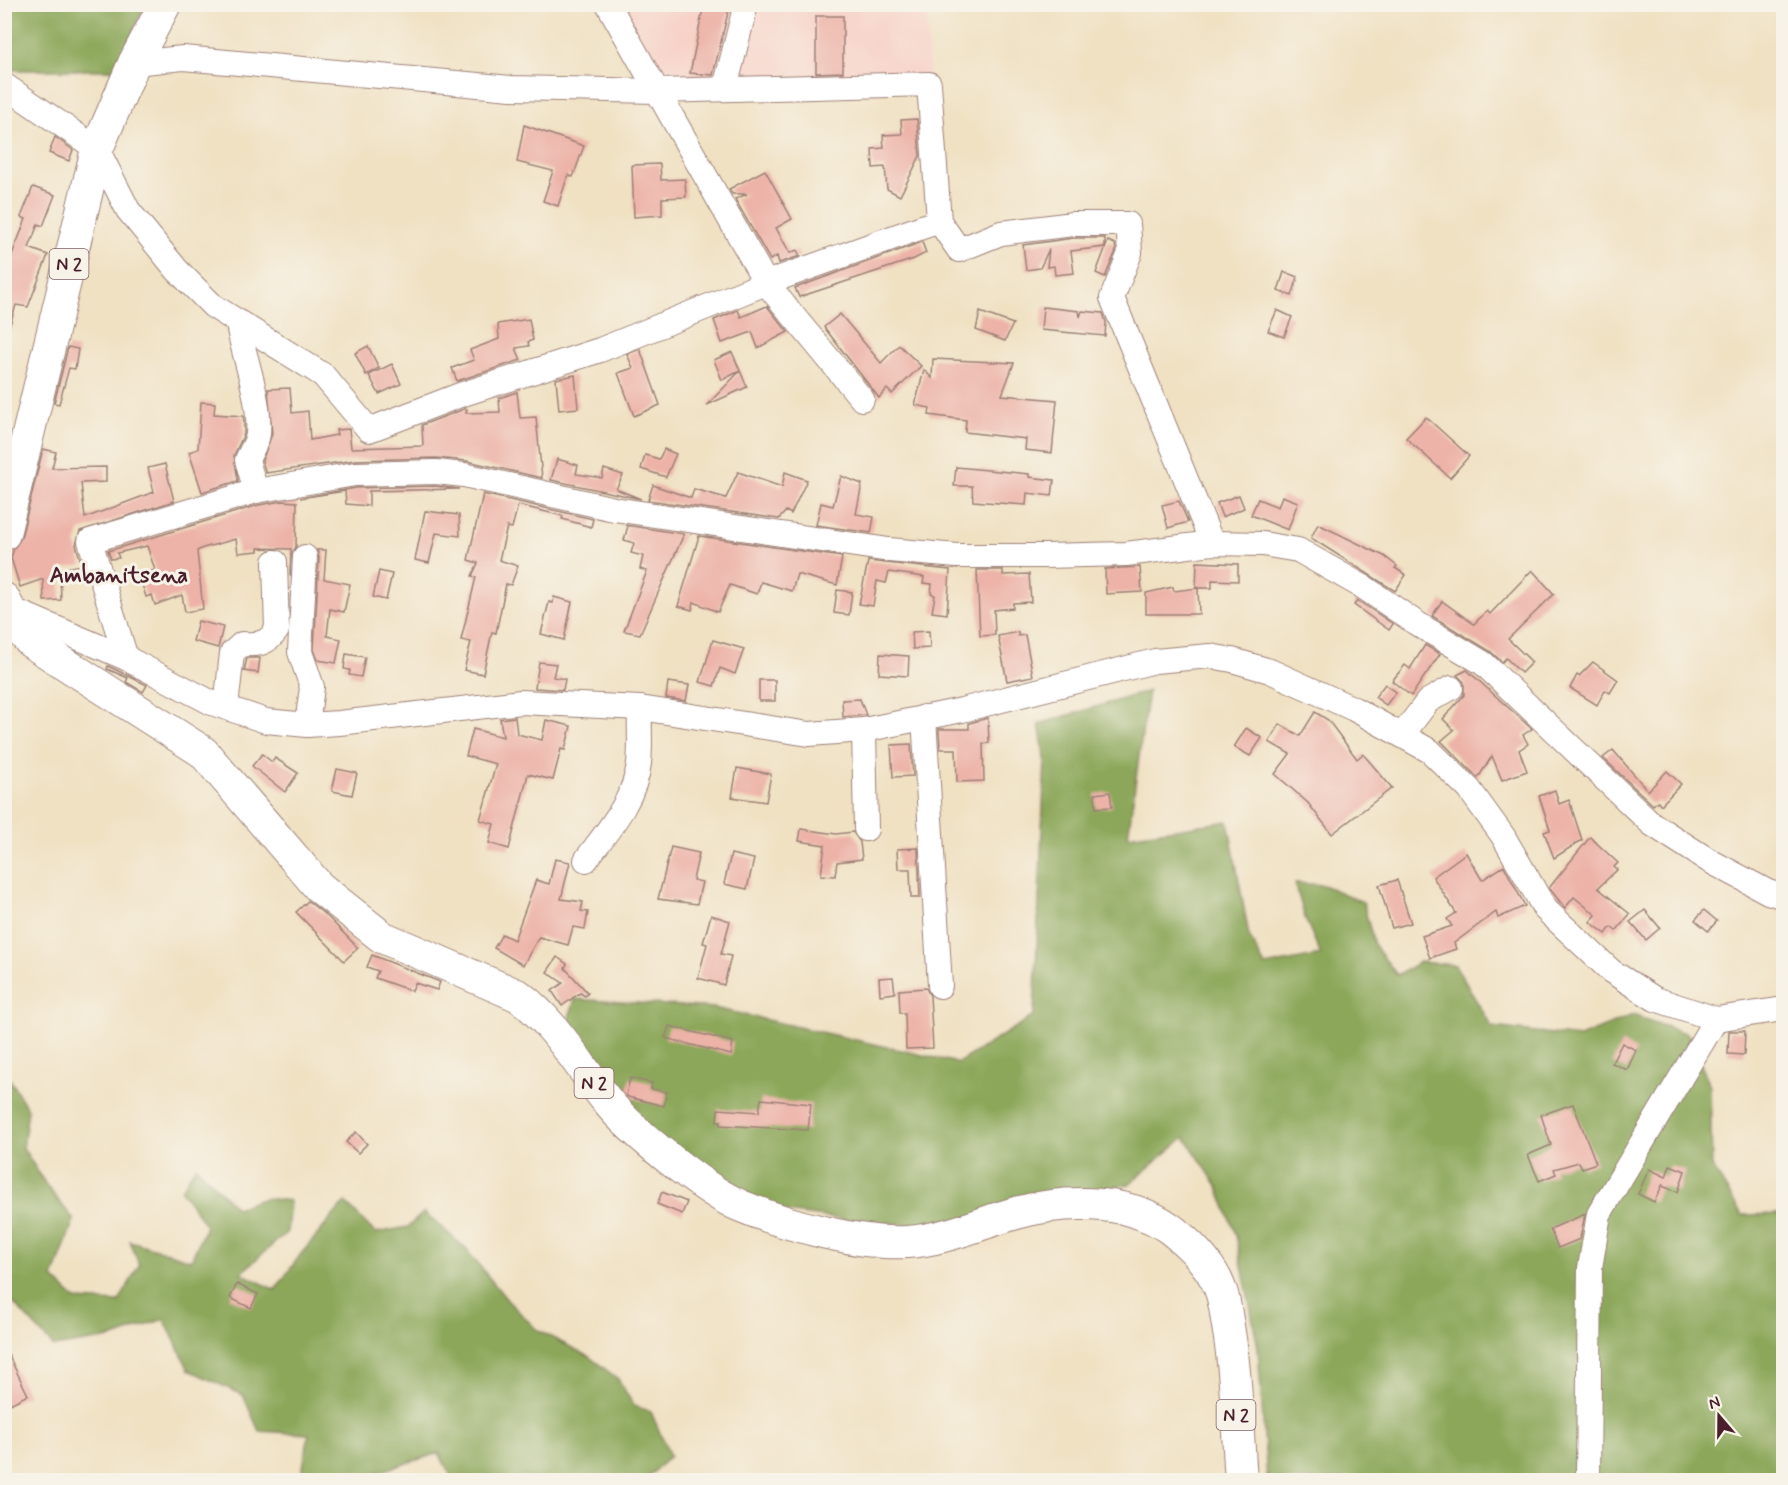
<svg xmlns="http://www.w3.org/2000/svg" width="1788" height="1485" font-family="Mynerve,sans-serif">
<rect width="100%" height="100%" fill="#f7f3e8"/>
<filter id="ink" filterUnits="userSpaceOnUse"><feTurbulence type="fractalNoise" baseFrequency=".0167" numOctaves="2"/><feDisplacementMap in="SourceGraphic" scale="12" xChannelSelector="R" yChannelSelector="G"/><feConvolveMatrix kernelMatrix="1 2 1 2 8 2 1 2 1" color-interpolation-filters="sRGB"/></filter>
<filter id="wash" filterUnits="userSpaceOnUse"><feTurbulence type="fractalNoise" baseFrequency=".008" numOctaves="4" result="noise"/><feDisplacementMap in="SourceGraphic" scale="24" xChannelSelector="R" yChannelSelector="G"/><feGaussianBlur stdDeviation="1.35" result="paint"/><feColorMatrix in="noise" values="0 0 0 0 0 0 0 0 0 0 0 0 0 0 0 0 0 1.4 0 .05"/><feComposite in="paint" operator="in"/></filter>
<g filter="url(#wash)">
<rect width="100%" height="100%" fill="#f0e1c3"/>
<polygon fill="#f7d1c7" points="614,4 927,5 929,84 658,91"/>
<g fill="#8ca75a" stroke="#6b6342" stroke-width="1.5">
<polygon points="4,5 145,5 116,70 10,70 5,57"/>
<polygon points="1148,691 1128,836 1228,821 1249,936 1265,966 1321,955 1305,918 1295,883 1323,885 1363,902 1374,945 1397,975 1420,962 1455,965 1492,1027 1580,1037 1633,1015 1688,1034 1710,1086 1712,1166 1742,1215 1783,1214 1783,1480 1267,1480 1258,1347 1236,1235 1218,1187 1185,1137 1129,1184 1060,1197 968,1228 855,1221 739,1206 674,1161 562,1038 575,999 714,1008 958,1063 1034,1016 1045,759 1039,724"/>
<polygon points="5,1071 28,1110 23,1148 46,1185 74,1220 53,1278 76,1300 119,1302 139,1265 130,1241 191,1260 206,1226 181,1190 196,1166 236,1208 265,1198 290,1201 287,1232 241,1273 275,1290 301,1254 345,1202 375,1233 408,1227 424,1212 465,1248 508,1301 537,1330 588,1356 618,1379 634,1406 651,1412 670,1456 645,1480 453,1480 439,1453 369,1475 302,1473 309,1434 259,1431 243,1395 189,1370 164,1319 111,1338 54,1347 5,1294"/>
</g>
<g id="blocks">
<g fill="#edb3a8">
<polygon points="704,4 730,4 713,75 690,73"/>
<polygon points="816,16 843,16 843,72 816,73"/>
<polygon points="917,119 920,156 900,196 887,189 885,167 873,168 872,149 884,148 883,135 902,134 901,120"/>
<polygon points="524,125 584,146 573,177 568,175 558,206 543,201 553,171 517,162"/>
<polygon points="55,137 73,150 69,161 49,153"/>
<polygon points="660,164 661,180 685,179 686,197 662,198 662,215 634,217 632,165"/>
<polygon points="765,170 792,219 776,228 790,253 797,250 800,256 779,263 777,256 770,260 735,199 747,194 732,194 729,189"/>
<polygon points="33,187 55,195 43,226 38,224 29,248 48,255 28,307 16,305 8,331 4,330 4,275 26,219 21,217"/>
<polygon points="1074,238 1105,238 1105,247 1071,251 1074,273 1055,275 1054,266 1047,267 1049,249 1040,268 1026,270 1023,245"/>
<polygon points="1108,241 1115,244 1116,251 1105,277 1096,273"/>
<polygon points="922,242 926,253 914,259 799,297 795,288"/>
<polygon points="1284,272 1298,277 1292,296 1278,291"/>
<polygon points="767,306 788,332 758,348 752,332 722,343 714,320 738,310 741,317"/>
<polygon points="1043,307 1079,311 1080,317 1082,311 1103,313 1106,322 1105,336 1041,330"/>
<polygon points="1277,310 1292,317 1284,337 1268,331"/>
<polygon points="980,312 1013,324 1005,341 976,330"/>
<polygon points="840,314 881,363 899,345 921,366 892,394 887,389 879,398 824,327"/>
<polygon points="529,319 533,340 528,342 529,346 516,348 521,360 457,381 452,368 474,360 470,350 499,339 498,324"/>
<polygon points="368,346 379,368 366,375 355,353"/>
<polygon points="68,347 78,349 75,369 69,368 59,404 54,403"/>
<polygon points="640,349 660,405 634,416 618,373 633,368 627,354"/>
<polygon points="732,352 747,387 707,405 740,371 722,380 714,360"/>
<polygon points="933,359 1014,363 1002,395 1057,400 1052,453 1025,450 1026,439 965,432 966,420 929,415 930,408 915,405 924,370 932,378"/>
<polygon points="392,364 401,384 379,394 369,375"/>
<polygon points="575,375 578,408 559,410 556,379"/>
<polygon points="290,388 292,413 308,411 310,440 337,435 336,430 349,429 351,448 423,446 422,425 464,409 467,409 466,413 500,412 499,398 517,392 520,418 536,417 542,478 467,461 436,458 355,460 266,473 262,461 272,434 268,389"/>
<polygon points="201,402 215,403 214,414 243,416 244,421 244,434 234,455 238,481 202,492 189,452 198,449"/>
<polygon points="1426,417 1469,456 1450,478 1406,438"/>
<polygon points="43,449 56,452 52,468 106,467 106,482 81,483 85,518 154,492 148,468 165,464 174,501 80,531 76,545 82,565 60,569 61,600 44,601 43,579 20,587 11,558 14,548 21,538"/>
<polygon points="664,449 676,454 666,477 641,469 645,455 659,459"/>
<polygon points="557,459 578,465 576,474 602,478 604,469 623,475 616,489 641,499 551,480"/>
<polygon points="956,467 1029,474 1029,477 1054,480 1052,496 1027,493 1026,505 973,501 972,486 954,486"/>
<polygon points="738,472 782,487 785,472 807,480 791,514 786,511 779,519 648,500 653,485 691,498 694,489 726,498"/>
<polygon points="841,476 862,484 856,514 874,517 871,533 816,525 821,503 833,506"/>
<polygon points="435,486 459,489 369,491 369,506 346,504 345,491 300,498 356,488"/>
<polygon points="483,494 593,519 591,527 562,519 563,516 518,505 512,528 507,527 499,560 518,566 511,585 506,584 496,633 492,632 483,674 464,670 471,642 461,640 476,577 472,576 478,563 468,560"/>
<polygon points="1239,495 1244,508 1222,517 1217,503"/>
<polygon points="1282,496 1298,502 1288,530 1251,515 1258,499 1278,507"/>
<polygon points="282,501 297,502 296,547 291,556 290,576 291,549 258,548 258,551 238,553 236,539 203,548 197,551 203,609 185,612 182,595 155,605 152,595 146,597 139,575 155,570 147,546 117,553 119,558 111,559 108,551 259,505"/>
<polygon points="1179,501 1188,522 1168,528 1162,505"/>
<polygon points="425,511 459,515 460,536 436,533 429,563 415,560"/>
<polygon points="1318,524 1384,556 1397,566 1395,568 1406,575 1395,591 1311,538"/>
<polygon points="625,525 684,534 640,634 624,631 647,571 640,569 643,556 631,553 634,543 624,540 628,526"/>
<polygon points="699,536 842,557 837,585 797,574 792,591 761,582 757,594 730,585 718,612 694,602 692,610 678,606"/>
<polygon points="317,550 326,550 324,579 350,584 344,612 330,609 327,636 341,639 336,663 318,660 314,650 319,558"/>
<polygon points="868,561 950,570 947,614 932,612 935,595 931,594 932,584 923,583 924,577 889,572 886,583 877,581 873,606 859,604"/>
<polygon points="1197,562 1238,564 1238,581 1212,580 1212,588 1196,588"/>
<polygon points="1140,567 1142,592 1106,594 1105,569"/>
<polygon points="977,570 1003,570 1003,575 1029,574 1031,602 1013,603 1013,608 994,610 995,635 980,636"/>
<polygon points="1532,570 1554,594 1508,639 1532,662 1521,673 1506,658 1502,662 1490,651 1432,616 1442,601 1474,624 1487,611 1490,614"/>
<polygon points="379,571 392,574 386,600 373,597"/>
<polygon points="1173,587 1174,591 1198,588 1199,614 1146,614 1146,593"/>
<polygon points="837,590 852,592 849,615 834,613"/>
<polygon points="554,597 572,602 564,640 541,634 549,602 553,603"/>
<polygon points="1357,600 1393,624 1389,630 1354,605"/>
<polygon points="198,621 223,627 218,648 193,641"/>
<polygon points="929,631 930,648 913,649 912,632"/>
<polygon points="1018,632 1018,636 1025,635 1033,676 1007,681 998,636"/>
<polygon points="713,640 744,649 735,674 720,668 714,686 700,682"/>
<polygon points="1425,645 1440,654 1411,696 1392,681 1405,665 1410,669"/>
<polygon points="346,654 365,657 361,677 349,675 350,670 344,669"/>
<polygon points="880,654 909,656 908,676 879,674"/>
<polygon points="247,658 260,658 258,673 244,671"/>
<polygon points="539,662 556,664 553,677 565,679 563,690 535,688"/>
<polygon points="1593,662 1618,680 1610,693 1605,690 1597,705 1570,688 1577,675 1579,676"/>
<polygon points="108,666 147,685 143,692 126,682 128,678 107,669"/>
<polygon points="1467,670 1532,729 1523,735 1528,744 1519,750 1527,771 1502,780 1492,756 1478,778 1441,741 1454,730 1443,719 1464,695 1464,682 1457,675"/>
<rect x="759" y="680" width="16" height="21"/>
<polygon points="668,682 689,685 686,701 666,698"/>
<polygon points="1385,684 1396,692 1386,705 1375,697"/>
<polygon points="860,699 866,715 843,717 842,700"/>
<polygon points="1315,712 1328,720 1357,759 1363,754 1392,788 1332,834 1308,803 1275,774 1290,754 1269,742 1280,724 1300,736"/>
<polygon points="515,717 517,734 542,740 546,720 571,726 565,750 561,749 553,780 528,774 509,849 489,843 494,824 480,820 496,764 466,756 473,729 503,737 500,719"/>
<polygon points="988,718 989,743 983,744 984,781 957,782 956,749 940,749 939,729 969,729 969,723"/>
<polygon points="1246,728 1262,738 1250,756 1234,747"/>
<polygon points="911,744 913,776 893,777 891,745"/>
<polygon points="1613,750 1648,791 1667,771 1681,784 1661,805 1658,801 1653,805 1603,758"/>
<polygon points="262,754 272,762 275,758 298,773 285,792 252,766"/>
<polygon points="737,768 771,774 766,802 732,797"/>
<polygon points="337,769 357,773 352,795 332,791"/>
<polygon points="1555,790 1559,804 1569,800 1582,840 1554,858 1544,832 1550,830 1539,796"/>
<polygon points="1110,792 1112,807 1096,808 1095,794"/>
<polygon points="801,829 836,834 853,832 860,842 862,859 837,862 835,876 821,875 825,845 799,841"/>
<polygon points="1590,837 1618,863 1614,867 1617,870 1598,888 1630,914 1616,931 1611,927 1606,934 1590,922 1596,915 1574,897 1565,908 1549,888"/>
<polygon points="671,847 699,853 693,880 702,882 697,904 658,899"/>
<polygon points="918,848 920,898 911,898 910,869 898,869 897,849"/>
<polygon points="1466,853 1482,880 1504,866 1525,906 1498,918 1496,912 1454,943 1456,949 1430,958 1422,936 1452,926 1447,919 1456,913 1433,877"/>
<polygon points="731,854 754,859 747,889 724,884"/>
<polygon points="555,859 570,862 561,899 583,902 581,911 588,912 585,929 573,927 568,945 539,937 523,965 494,948 502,934 514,940 536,880 549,884"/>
<polygon points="1397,880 1411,923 1392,928 1379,885"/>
<polygon points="308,901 329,918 358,948 344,961 296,912"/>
<polygon points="1645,910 1660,928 1646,940 1630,922"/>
<polygon points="1704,910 1717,921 1708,931 1695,920"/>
<polygon points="711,915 730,921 721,954 731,956 724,985 698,978 707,944 703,943"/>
<polygon points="372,955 440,982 437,990 415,983 412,991 375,978 378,971 367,967"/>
<polygon points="557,957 567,964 565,968 588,993 585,996 580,993 562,1006 552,991 563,983 547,972"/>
<polygon points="893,977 895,993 880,995 879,978"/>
<polygon points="926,988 930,996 933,1048 906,1049 905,1013 900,1013 899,990"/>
<polygon points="669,1026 733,1042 731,1055 665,1038"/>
<polygon points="1729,1031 1745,1031 1744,1055 1728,1054"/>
<polygon points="1622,1043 1636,1050 1627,1070 1612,1063"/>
<polygon points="630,1078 652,1083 651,1089 667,1092 664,1106 628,1097 626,1095"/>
<polygon points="761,1099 811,1104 808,1130 720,1125 721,1121 717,1121 718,1109 759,1112"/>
<polygon points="1573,1104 1596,1163 1582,1168 1579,1162 1554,1169 1556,1174 1539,1181 1528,1155 1551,1145 1541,1115"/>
<polygon points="356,1132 367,1144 358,1153 346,1142"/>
<polygon points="1670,1165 1685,1171 1678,1192 1662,1186 1663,1184 1654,1202 1638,1194 1649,1169 1666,1177"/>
<polygon points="662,1192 687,1202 682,1214 657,1204"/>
<polygon points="1585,1214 1580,1239 1558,1248 1550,1229"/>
<polygon points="237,1284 258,1294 251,1308 230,1298"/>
<polygon points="4,1346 28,1395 4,1407"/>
</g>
</g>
</g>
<g filter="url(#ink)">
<use href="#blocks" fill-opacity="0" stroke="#9d8077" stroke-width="1.5"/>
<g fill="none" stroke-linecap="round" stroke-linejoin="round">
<defs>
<g id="minor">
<polyline points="608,4 766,283 862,399"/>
<polyline points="134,63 183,58 511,88 658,91 929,84 939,221 959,250 1001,233 1073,224 1128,224 1130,253 1112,298 1212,543"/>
<polyline points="4,85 97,149 128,210 177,270 213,306 323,375 369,430 460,395 600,350 766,283 939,221"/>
<polyline points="725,88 746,4"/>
<path d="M238 324C244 359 261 399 258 434 257 443 250 452 247 460L256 491"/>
<polyline points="305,557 300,652 312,687 307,725"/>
<polyline points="4,606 126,658 212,703 266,721 307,725 339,723 521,702 640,708 809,734 864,730 962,710 1155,661 1210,656 1232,660 1270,671 1354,709 1430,751 1469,789 1503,836 1545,909 1611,971 1655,999 1716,1019 1784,1009"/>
<polyline points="126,658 90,541 256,491 355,474 436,472 464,475 614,509 889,550 957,556 1045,556 1126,554 1212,543 1263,544 1298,550 1365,588 1416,623 1483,663 1652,824 1708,860 1768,892 1784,897"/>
<path d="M226 707 232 653 242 644C258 645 267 644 277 630L275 562"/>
<polyline points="924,717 940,986"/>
<polyline points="864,730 866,829"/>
<polyline points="1403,734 1428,701 1451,688"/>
<path d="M586 860C607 831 635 800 639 763 641 745 639 726 640 708"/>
<polyline points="1588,1480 1590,1268 1599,1214 1716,1019"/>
</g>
<g id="major">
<polyline points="4,534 97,149 134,63 165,4"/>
<path d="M4 599 20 630 31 642 203 752 319 887 382 937 519 996C557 1025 578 1065 608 1102 631 1131 707 1192 741 1206 783 1224 861 1245 907 1242 944 1240 980 1223 1016 1213 1068 1199 1136 1198 1178 1235 1196 1250 1213 1268 1221 1291 1225 1302 1226 1315 1228 1326 1237 1377 1237 1429 1241 1480"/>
</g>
</defs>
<use href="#minor" stroke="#9d8077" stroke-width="26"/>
<use href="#major" stroke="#9d8077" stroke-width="34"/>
<use href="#minor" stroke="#fff" stroke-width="24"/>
<use href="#major" stroke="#fff" stroke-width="32"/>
</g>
</g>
<g text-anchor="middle" stroke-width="6" stroke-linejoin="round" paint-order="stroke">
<g fill="#f7f3e8" stroke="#7e5f64" stroke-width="1.5">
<rect x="49.5" y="249" width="39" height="30" rx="4.5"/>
<rect x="574.5" y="1068" width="39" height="30" rx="4.5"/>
<rect x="1216.5" y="1400" width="39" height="30" rx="4.5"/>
</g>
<g font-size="18" font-weight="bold" fill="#4a1f2b">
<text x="69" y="270">N 2</text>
<text x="594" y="1089">N 2</text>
<text x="1236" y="1421">N 2</text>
</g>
<g font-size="22" font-weight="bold" fill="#4a1f2b" stroke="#f7f3e8">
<text x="119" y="582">Ambanitsena</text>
</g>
</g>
<rect width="1788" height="1485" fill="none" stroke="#f7f3e8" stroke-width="24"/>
<g transform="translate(1719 1416) rotate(340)" stroke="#f7f3e8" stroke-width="4.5" paint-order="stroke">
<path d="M0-4.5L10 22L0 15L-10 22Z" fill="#4a1f2b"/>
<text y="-9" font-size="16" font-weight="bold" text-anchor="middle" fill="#4a1f2b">N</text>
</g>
</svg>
